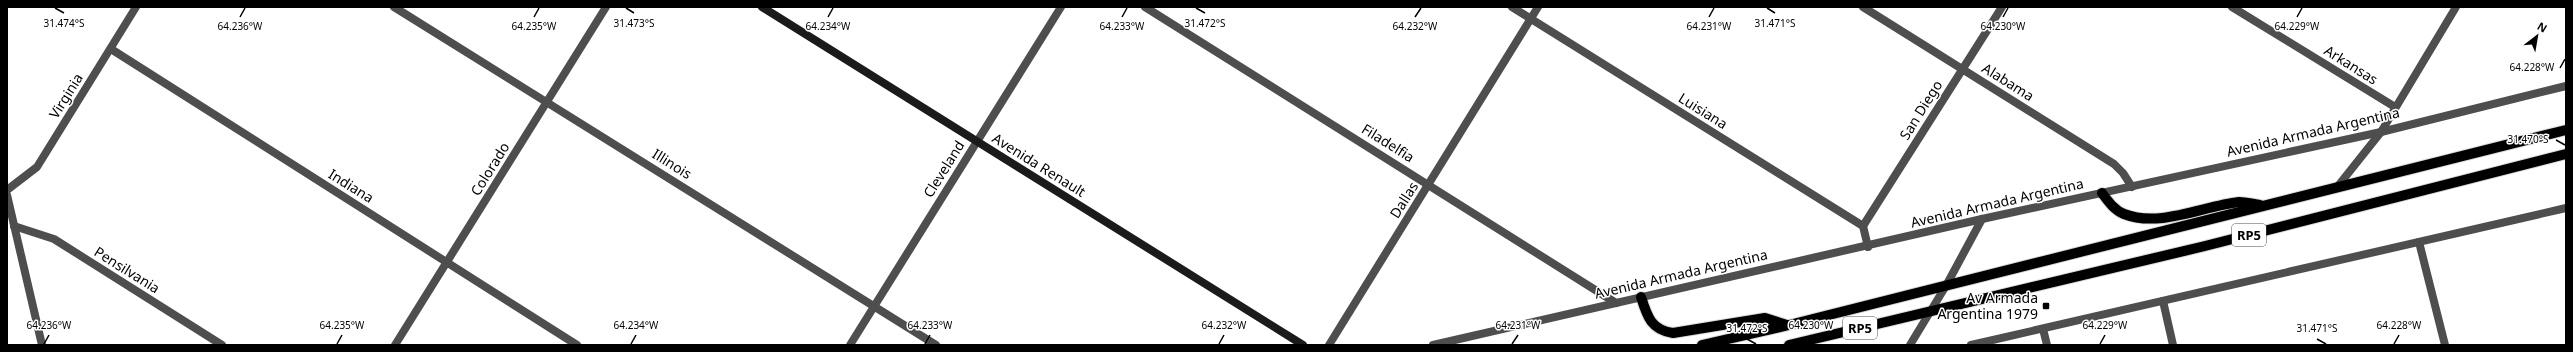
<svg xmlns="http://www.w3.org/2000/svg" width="2573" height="352" font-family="'Noto Sans',sans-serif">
<rect width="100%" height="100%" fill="#fff"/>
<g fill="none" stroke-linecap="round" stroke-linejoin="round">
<defs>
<g id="primary">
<path d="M2102 193C2108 201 2114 210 2124 214 2160 228 2203 206 2239 202 2245 202 2253 204 2260 205"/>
<path d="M1641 297C1647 316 1651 330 1673 333L1765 318 1787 325"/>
<polyline points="1702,345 1789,325 2566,130"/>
<polyline points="1789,345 2205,246 2566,154"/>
</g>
</defs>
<use href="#primary" stroke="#dbdbdb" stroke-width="12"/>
<g stroke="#4e4e4e" stroke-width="8">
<polyline points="394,7 936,345"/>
<polyline points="1145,7 1616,303"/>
<polyline points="1512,7 1863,226 1868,247"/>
<polyline points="1863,7 2114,164 2123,173 2132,187"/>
<polyline points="2232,7 2395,107"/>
<polyline points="111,49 577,345"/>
<polyline points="2338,186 2381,132 2456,7"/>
<polyline points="7,190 37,167 136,7"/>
<polyline points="7,195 42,345"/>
<polyline points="14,226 54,239 222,345"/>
<polyline points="1863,226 2002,7"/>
<polyline points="2419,242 2445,345"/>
<polyline points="2163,301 2173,345"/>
<polyline points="2043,329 2047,345"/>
<polyline points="395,345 606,7"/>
<polyline points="850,345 1061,7"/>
<polyline points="1329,345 1538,7"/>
<polyline points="1433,345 1982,219 2381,132 2566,86"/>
<polyline points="1910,345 1947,284 1982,219"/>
<polyline points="1971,345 2566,208"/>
</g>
<polyline stroke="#1b1b1b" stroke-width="8" points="762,7 1303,345"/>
<use href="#primary" stroke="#000" stroke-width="10"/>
</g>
<path fill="none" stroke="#000" stroke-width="1.5" d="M55 8 64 13M626 8 634 13M1196 8 1205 13M1767 8 1775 13M240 17 245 8M534 17 539 8M828 17 833 8M1122 17 1127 8M1415 17 1421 8M1709 17 1714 8M2003 17 2008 8M2297 17 2302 8M2560 68 2565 59M2556 140 2565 145M1747 339 1756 344M2317 339 2326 344M44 344 49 335M337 344 342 335M631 344 636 335M925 344 930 335M1219 344 1224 335M1512 344 1518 335M1806 344 1811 335M2100 344 2105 335M2394 344 2399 335"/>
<rect fill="#000" stroke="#fff" stroke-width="1.5" x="2042" y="302" width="8" height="8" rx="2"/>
<g text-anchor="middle" stroke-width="3" stroke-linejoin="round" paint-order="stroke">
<g fill="#fff" stroke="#4c4c4c" stroke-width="1">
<rect x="2232" y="224" width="34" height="22" rx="3"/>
<rect x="1843" y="317" width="34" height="22" rx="3"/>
</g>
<g font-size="13" font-weight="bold" fill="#000">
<text x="2249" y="240">RP5</text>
<text x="1860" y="333">RP5</text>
</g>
<g font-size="14" fill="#000" stroke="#fff">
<text transform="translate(2351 65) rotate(32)" y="5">Arkansas</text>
<text transform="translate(2008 82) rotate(32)" y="5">Alabama</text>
<text transform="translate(66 96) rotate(-58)" y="5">Virginia</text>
<text transform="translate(1921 110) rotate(-58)" y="5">San Diego</text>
<text transform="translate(1703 111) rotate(32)" y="5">Luisiana</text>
<text transform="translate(2313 132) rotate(-13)" y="5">Avenida Armada Argentina</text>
<text transform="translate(1388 143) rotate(32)" y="5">Filadelfia</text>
<text transform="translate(672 164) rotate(32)" y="5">Illinois</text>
<text transform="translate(1039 165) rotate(32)" y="5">Avenida Renault</text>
<text transform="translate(490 169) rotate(-58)" y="5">Colorado</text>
<text transform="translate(944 169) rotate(-58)" y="5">Cleveland</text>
<text transform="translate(351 186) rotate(32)" y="5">Indiana</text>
<text transform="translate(1404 200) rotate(-58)" y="5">Dallas</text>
<text transform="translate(1997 203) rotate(-13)" y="5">Avenida Armada Argentina</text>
<text transform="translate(127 270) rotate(32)" y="5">Pensilvania</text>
<text transform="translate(1681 274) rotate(-13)" y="5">Avenida Armada Argentina</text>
</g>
<g font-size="14" fill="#000" stroke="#fff" text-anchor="end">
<text x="2038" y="303">Av Armada<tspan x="2038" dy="16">Argentina 1979</tspan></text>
</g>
</g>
<g font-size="10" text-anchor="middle" fill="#000" stroke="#fff" stroke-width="3" stroke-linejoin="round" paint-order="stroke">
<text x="64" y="27">31.474°S</text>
<text x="634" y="27">31.473°S</text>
<text x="1205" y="27">31.472°S</text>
<text x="1775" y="27">31.471°S</text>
<text x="1415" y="30">64.232°W</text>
<text x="2297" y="30">64.229°W</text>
<text x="240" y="30">64.236°W</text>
<text x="534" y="30">64.235°W</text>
<text x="828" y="30">64.234°W</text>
<text x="1122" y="30">64.233°W</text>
<text x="1709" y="30">64.231°W</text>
<text x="2003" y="30">64.230°W</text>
<text x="2532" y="71">64.228°W</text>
<text x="2528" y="143">31.470°S</text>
<text x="49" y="329">64.236°W</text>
<text x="342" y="329">64.235°W</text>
<text x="636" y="329">64.234°W</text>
<text x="930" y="329">64.233°W</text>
<text x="1224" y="329">64.232°W</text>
<text x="1518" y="329">64.231°W</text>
<text x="1811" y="329">64.230°W</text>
<text x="2105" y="329">64.229°W</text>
<text x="2399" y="329">64.228°W</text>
<text x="1747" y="332">31.472°S</text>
<text x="2317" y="332">31.471°S</text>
</g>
<rect width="2573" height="352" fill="none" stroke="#000000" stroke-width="16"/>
<g transform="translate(2537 36) rotate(31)" stroke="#ffffff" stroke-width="3" paint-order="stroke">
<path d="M0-3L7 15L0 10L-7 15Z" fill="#000000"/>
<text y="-6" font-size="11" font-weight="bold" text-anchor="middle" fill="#000000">N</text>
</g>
</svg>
